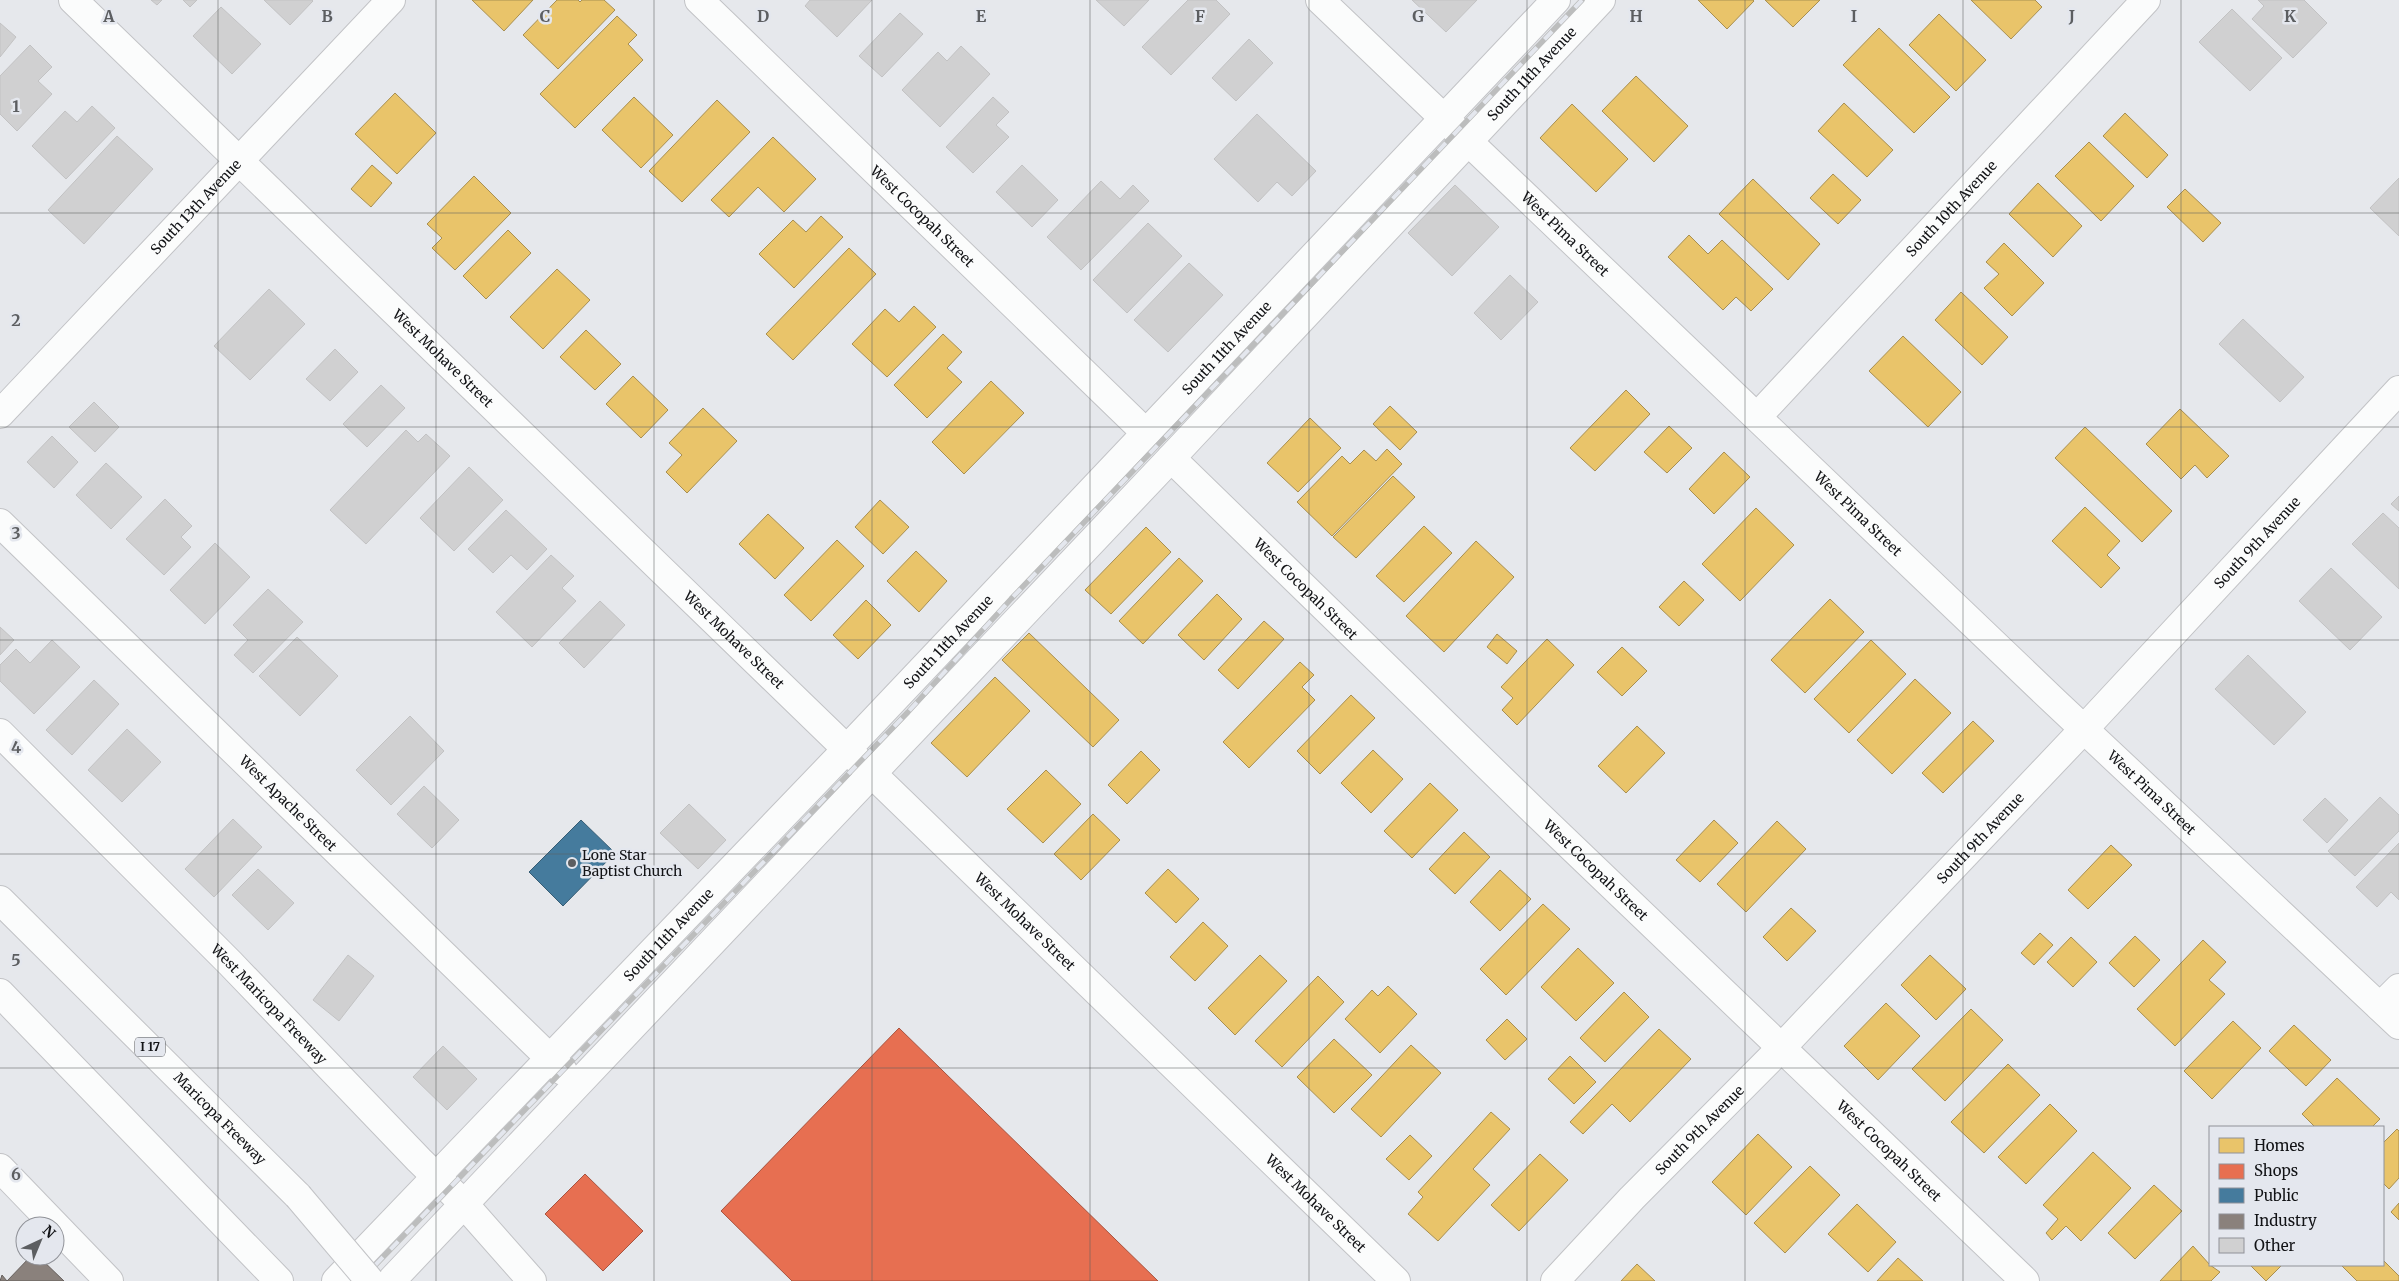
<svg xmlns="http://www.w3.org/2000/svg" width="2399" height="1281" font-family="Merriweather,serif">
<rect width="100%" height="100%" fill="#e6e8ec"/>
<g fill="#e9c46a" stroke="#a88f51">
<polygon points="472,0 533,0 504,31"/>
<polygon points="557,0 578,0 580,2 582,0 604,0 615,10 558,69 523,35"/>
<polygon points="1698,0 1753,0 1754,1 1727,29"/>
<polygon points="1765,0 1820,0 1793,27"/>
<polygon points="1971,0 2035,0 2042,7 2011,39"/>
<polygon points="1939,14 1986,60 1956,91 1909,45"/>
<polygon points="617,16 637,35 628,44 643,60 575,128 540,94"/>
<polygon points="1879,28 1950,97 1914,133 1843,65"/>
<polygon points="1636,76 1688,126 1654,162 1602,111"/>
<polygon points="395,93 436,133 397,174 355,134"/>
<polygon points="634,97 673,135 641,168 602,130"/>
<polygon points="717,100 750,132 682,202 649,171"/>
<polygon points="1844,103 1893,150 1867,177 1818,131"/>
<polygon points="1572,104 1628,159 1596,192 1540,138"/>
<polygon points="2125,113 2168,155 2147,178 2103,136"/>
<polygon points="773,137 816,179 784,212 758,187 729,217 711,200"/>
<polygon points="2089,142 2134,186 2101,221 2055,176"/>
<polygon points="372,165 392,183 371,207 351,189"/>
<polygon points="1833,174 1861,200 1838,224 1810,198"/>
<polygon points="474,176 511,213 455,270 432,248 442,238 427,224"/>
<polygon points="1753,179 1820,244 1788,280 1719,214"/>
<polygon points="2038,183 2082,226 2053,257 2009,214"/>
<polygon points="2185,189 2221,223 2203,242 2167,207"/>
<polygon points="821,216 843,237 794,288 759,254 793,220 806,232"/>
<polygon points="508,230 531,253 486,299 463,276"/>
<polygon points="1689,235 1708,254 1722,240 1773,289 1751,311 1736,297 1723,310 1668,257"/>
<polygon points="2004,243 2044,283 2012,316 1984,288 1999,274 1986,262"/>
<polygon points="849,248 876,274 793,360 766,334"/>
<polygon points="557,269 590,300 543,349 510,317"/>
<polygon points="1961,292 2008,337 1982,365 1935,320"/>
<polygon points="914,306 936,327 887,377 852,344 885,309 899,322"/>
<polygon points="586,330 621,364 595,390 560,357"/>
<polygon points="943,334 962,352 947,368 962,382 927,418 894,385"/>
<polygon points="1903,336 1961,392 1928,427 1869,371"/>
<polygon points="633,376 668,410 641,438 606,404"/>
<polygon points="991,381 1024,413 964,474 932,442"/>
<polygon points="1626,390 1650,414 1595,471 1570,448"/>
<polygon points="1390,406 1417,432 1400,450 1373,424"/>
<polygon points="703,408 737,441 687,493 666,472 682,455 669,443"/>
<polygon points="2180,409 2229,456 2207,478 2195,465 2181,479 2146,444"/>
<polygon points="1310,418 1341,448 1298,492 1267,463"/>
<polygon points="1669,426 1692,448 1667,473 1644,452"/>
<polygon points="2085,427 2172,511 2142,542 2055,458"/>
<polygon points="1387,449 1402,464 1332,536 1297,502 1342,456 1350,464 1364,450 1376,461"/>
<polygon points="1724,452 1750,477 1714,514 1689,489"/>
<polygon points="1393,476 1415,497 1356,558 1333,537"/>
<polygon points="880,500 909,527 883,554 855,527"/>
<polygon points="2085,507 2120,541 2107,555 2120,568 2101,588 2052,541"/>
<polygon points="1756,508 1794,545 1740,601 1702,564"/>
<polygon points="768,514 804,548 775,579 739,544"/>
<polygon points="1424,526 1452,553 1404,602 1376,576"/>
<polygon points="1146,527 1171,552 1111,614 1085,590"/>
<polygon points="837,540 864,566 811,621 784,595"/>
<polygon points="1476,541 1514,577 1444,652 1406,616"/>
<polygon points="916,551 947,581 919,612 887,581"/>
<polygon points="1179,558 1203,581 1143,644 1119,621"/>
<polygon points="1684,581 1704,600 1679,626 1659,607"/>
<polygon points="1217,594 1242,619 1204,660 1178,635"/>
<polygon points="1830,599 1864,632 1805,693 1771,660"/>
<polygon points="866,600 891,625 858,659 833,635"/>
<polygon points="1264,621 1284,639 1238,689 1218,670"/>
<polygon points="1029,633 1119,720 1093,747 1002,660"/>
<polygon points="1497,634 1517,651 1507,664 1487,647"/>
<polygon points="1547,639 1574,665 1517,725 1502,710 1513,698 1501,687"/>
<polygon points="1871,640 1906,674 1849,733 1814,699"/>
<polygon points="1622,647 1647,671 1622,696 1597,672"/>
<polygon points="1300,662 1314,675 1302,687 1315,700 1249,768 1223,742"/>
<polygon points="995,677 1030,711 967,777 931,743"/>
<polygon points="1915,679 1951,713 1892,774 1857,740"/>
<polygon points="1351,695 1375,718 1320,774 1297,751"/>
<polygon points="1973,721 1994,741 1943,793 1922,773"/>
<polygon points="1637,726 1665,753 1626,793 1598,766"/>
<polygon points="1373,750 1403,779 1371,813 1341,783"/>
<polygon points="1141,751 1160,770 1127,804 1108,785"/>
<polygon points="1046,770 1081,804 1043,843 1007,809"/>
<polygon points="1430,783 1458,810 1412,858 1384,831"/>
<polygon points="1093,814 1120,840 1081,880 1054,854"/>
<polygon points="1714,820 1738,843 1700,882 1676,860"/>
<polygon points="1777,821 1806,849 1746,912 1717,884"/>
<polygon points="1464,832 1490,857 1455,894 1429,869"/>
<polygon points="2111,845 2132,865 2088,909 2068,890"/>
<polygon points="1168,869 1199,899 1176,923 1145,893"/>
<polygon points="1500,870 1531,899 1500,931 1470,902"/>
<polygon points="1543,904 1570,929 1506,995 1480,969"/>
<polygon points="1791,908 1816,931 1787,961 1763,937"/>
<polygon points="1203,922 1228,946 1195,981 1170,957"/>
<polygon points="2040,933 2053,945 2034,965 2021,953"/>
<polygon points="2135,936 2160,960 2134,987 2109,963"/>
<polygon points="2071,937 2097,962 2073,987 2047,962"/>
<polygon points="2203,940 2226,962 2209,980 2225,994 2175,1046 2137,1009"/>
<polygon points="1578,948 1614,983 1576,1021 1541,987"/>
<polygon points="1260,955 1287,981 1235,1035 1208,1008"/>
<polygon points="1930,955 1966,989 1936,1020 1901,985"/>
<polygon points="1318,976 1344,1002 1282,1067 1255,1041"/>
<polygon points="1388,986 1417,1014 1380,1053 1345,1019 1372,990 1378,996"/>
<polygon points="1624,992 1649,1017 1605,1062 1580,1038"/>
<polygon points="1886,1003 1920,1036 1878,1080 1844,1046"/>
<polygon points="1971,1009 2003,1040 1945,1101 1912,1069"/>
<polygon points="1507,1019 1527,1039 1505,1060 1486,1040"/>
<polygon points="2233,1021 2261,1048 2212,1099 2184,1071"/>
<polygon points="2294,1025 2331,1060 2306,1086 2269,1051"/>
<polygon points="1659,1029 1691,1059 1630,1122 1612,1104 1583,1134 1570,1122"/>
<polygon points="1334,1039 1372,1075 1334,1113 1297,1077"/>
<polygon points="1411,1045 1441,1073 1381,1137 1351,1109"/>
<polygon points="1570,1056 1596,1082 1574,1104 1548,1079"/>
<polygon points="2008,1064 2040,1095 1984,1153 1951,1122"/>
<polygon points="2337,1078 2380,1119 2372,1127 2315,1127 2302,1114"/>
<polygon points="2050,1104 2077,1131 2026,1184 1998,1157"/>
<polygon points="1491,1112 1510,1129 1473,1169 1490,1185 1438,1241 1408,1214 1423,1197 1418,1192"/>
<polygon points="2397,1129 2399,1131 2399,1178 2389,1189 2383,1183 2383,1143"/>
<polygon points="1758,1134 1792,1167 1746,1215 1712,1182"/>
<polygon points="1410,1135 1432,1156 1409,1180 1386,1159"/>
<polygon points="2093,1152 2131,1188 2081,1241 2066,1226 2052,1240 2046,1233 2058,1219 2043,1205"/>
<polygon points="1540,1154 1568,1180 1519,1231 1491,1205"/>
<polygon points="1810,1166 1840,1195 1785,1253 1754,1223"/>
<polygon points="2154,1185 2182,1211 2135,1259 2108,1233"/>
<polygon points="2399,1203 2399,1220 2391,1212"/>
<polygon points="1857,1204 1896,1242 1868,1272 1828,1234"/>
<polygon points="2193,1246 2210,1265 2220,1272 2211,1281 2160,1281"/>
<polygon points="1898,1258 1923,1281 1877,1281"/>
<polygon points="2383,1260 2399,1276 2399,1281 2357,1281 2341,1265 2383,1265"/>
<polygon points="1637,1264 1655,1281 1621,1281"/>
<polygon points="2250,1265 2282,1265 2266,1281"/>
</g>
<g fill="#e76f51" stroke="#a7533f">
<polygon points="899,1028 1158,1281 792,1281 721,1211"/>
<polygon points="585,1174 643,1231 603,1271 545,1214"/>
</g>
<polygon fill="#457b9d" stroke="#365c74" points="581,820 615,853 563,906 529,872"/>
<polygon fill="#8a817c" stroke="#66605d" points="31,1256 38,1256 64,1281 0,1281 2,1275 7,1281"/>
<g fill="#d0d0d1" stroke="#c2c2c3">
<polygon points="151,0 162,0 157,5"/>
<polygon points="183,0 197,0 190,7"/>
<polygon points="264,0 312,0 313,1 290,25"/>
<polygon points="810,0 872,0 837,37 805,6"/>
<polygon points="1096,0 1149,0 1124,26"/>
<polygon points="1188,0 1216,0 1230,14 1171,75 1142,47"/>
<polygon points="1412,0 1477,0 1446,32"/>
<polygon points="2258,0 2304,0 2327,23 2293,58 2252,19 2264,6"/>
<polygon points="221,7 261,44 232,74 193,36"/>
<polygon points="2232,9 2282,58 2250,91 2199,42"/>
<polygon points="900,13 923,34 882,77 859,56"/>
<polygon points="0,23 16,37 0,57"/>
<polygon points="1249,39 1273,63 1236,101 1212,78"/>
<polygon points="30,45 52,67 38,81 52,94 17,131 0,114 0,76"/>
<polygon points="961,46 990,74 940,127 902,90 938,52 947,61"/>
<polygon points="993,97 1009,112 996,125 1009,137 973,173 946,147"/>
<polygon points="92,106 115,128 66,179 32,146 65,111 77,122"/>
<polygon points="1257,114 1316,171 1292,196 1277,182 1258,202 1214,159"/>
<polygon points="117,136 153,169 84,244 48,210"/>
<polygon points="1022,165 1058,200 1032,227 996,192"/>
<polygon points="2399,178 2399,236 2370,208"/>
<polygon points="1101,181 1120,199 1133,185 1149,201 1081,270 1047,237"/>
<polygon points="1455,185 1499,227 1452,276 1408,233"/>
<polygon points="1148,223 1182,256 1127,313 1093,280"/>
<polygon points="1189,263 1223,295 1168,352 1134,320"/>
<polygon points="1510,275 1538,302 1501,340 1474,313"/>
<polygon points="269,289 305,324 250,380 214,346"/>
<polygon points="2243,319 2304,377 2280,402 2219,344"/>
<polygon points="335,349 358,372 330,401 306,379"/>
<polygon points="381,385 405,408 367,447 343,424"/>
<polygon points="94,402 119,427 95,452 69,427"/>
<polygon points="406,430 418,442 426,434 450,456 366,544 330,510"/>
<polygon points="52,436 78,462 54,488 27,462"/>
<polygon points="106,463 142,497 111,529 76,495"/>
<polygon points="469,467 503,500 454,551 420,518"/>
<polygon points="2399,496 2399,511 2391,504"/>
<polygon points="165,499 192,526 181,537 191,547 164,575 126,539"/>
<polygon points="506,510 547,549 527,570 511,555 493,573 468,549"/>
<polygon points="2383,513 2399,528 2399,589 2352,544"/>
<polygon points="215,543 250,577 205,624 170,590"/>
<polygon points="551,555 574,576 562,588 576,601 532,647 496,612"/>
<polygon points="2331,568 2382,617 2350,650 2299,601"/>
<polygon points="268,589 303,622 253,673 234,655 248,640 233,625"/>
<polygon points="600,601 625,625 584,668 559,643"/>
<polygon points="0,627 14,640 0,655"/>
<polygon points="297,637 338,676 300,716 259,676"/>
<polygon points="52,640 80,667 34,714 0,681 0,665 16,649 30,663"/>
<polygon points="2248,655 2306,712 2274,745 2215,689"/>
<polygon points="94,680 119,704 72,755 46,730"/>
<polygon points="410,716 444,751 391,805 356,770"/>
<polygon points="127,729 161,762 122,802 88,770"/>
<polygon points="424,786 459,820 432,848 397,814"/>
<polygon points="2380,797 2399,815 2399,831 2355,876 2328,851"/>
<polygon points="2325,798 2348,820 2327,843 2303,820"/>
<polygon points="689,804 726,840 698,869 660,833"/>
<polygon points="233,819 262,847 214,897 185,869"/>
<polygon points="2399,843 2399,900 2391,892 2377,907 2356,887"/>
<polygon points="258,869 294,903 268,930 232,895"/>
<polygon points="348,955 374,976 339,1021 313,1000"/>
<polygon points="443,1046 477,1079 447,1110 413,1077"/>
</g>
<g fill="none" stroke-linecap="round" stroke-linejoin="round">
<defs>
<g id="street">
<path id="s1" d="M73 0 1396 1281"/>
<path id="s2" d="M699 0 1145 432"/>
<path id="s3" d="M1320 0 2055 702 2399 1025"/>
<path id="s4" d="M0 414 391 0"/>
<path id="s5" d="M1757 417 2146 0"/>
<path id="s6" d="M1171 458 1533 810 2025 1281"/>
<path id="s7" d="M0 523 563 1071"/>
<polyline points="2380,1007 2399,988"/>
<path id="s8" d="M336 1281 846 750 1556 0"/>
<path id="s9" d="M391 1281 1171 458 1601 0"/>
<path id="s10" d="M1555 1281 1632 1198 1782 1047 2084 729 2399 390"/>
</g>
<g id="secondary">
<path id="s11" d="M0 733 230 963 419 1160 464 1204 532 1281"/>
<polyline points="0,1168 109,1281"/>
</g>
<g id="highway">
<path id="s12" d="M0 900 298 1196"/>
<polyline points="0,993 279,1281"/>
</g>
</defs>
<use href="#street" stroke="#c2c3c6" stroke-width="30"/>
<use href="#secondary" stroke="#c2c3c6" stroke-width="30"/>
<use href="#highway" stroke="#c2c3c6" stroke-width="30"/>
<use href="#street" stroke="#fbfcfc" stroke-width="28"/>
<use href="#secondary" stroke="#fbfcfc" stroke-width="28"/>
<use href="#highway" stroke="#fbfcfc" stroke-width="28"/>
<defs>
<polyline id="rail" points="360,1281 908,712 1011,599 1582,0"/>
</defs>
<use href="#rail" stroke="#bcbdbd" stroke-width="5.5"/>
<use href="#rail" stroke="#e4e7ee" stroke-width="4" stroke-dasharray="11" stroke-linecap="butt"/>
<defs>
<polyline id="highway-bridge" points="298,1196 370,1281"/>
</defs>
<use href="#highway-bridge" stroke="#c2c3c6" stroke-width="30" stroke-linecap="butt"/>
<use href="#highway-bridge" stroke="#fbfcfc" stroke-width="28"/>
</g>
<path fill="none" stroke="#5c5e61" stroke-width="1" stroke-opacity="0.55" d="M218 0V1281M436 0V1281M654 0V1281M872 0V1281M1090 0V1281M1309 0V1281M1527 0V1281M1745 0V1281M1963 0V1281M2181 0V1281M0 213H2399M0 427H2399M0 640H2399M0 854H2399M0 1068H2399"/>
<circle fill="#5c5e61" stroke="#e4e7ee" stroke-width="2" cx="572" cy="863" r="5"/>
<g text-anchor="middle" stroke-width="5" stroke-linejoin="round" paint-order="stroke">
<rect fill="#e4e7ee" stroke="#515357" stroke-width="1" x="135" y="1037.5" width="30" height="19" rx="4"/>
<g font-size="12" font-weight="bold" fill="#121316">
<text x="150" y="1051">I 17</text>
</g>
<g font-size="14" fill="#121316" stroke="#e4e7ee">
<text dy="5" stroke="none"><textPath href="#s9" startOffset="1661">South 11th Avenue</textPath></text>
<text dy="5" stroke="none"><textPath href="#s4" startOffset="285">South 13th Avenue</textPath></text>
<text dy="5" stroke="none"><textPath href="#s5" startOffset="285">South 10th Avenue</textPath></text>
<text dy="5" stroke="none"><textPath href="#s2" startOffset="311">West Cocopah Street</textPath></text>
<text dy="5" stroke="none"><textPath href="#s3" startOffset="339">West Pima Street</textPath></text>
<text dy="5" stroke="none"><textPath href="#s8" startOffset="1290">South 11th Avenue</textPath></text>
<text dy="5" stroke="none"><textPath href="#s1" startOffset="515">West Mohave Street</textPath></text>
<text dy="5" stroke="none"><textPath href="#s3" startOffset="744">West Pima Street</textPath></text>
<text dy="5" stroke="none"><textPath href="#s10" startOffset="1019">South 9th Avenue</textPath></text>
<text dy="5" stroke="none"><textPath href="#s6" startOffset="188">West Cocopah Street</textPath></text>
<text dy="5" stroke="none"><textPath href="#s1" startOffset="920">West Mohave Street</textPath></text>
<text dy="5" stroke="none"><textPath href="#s8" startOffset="885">South 11th Avenue</textPath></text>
<text dy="5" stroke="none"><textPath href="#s3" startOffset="1149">West Pima Street</textPath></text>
<text dy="5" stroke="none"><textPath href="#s7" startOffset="402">West Apache Street</textPath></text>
<text dy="5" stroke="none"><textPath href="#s10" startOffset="614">South 9th Avenue</textPath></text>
<text dy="5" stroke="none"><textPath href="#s6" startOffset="592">West Cocopah Street</textPath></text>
<text dy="5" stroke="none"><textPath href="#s1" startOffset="1325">West Mohave Street</textPath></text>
<text dy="5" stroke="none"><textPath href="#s8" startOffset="480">South 11th Avenue</textPath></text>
<text dy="5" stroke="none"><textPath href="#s11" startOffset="382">West Maricopa Freeway</textPath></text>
<text dy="5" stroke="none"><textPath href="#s12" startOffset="310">Maricopa Freeway</textPath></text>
<text dy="5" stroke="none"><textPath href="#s10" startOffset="209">South 9th Avenue</textPath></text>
<text dy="5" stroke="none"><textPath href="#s6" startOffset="998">West Cocopah Street</textPath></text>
<text dy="5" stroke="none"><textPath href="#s1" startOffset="1730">West Mohave Street</textPath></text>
</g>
<g font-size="14" fill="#121316" stroke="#e4e7ee" text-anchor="start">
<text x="582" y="860">Lone Star<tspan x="582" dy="16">Baptist Church</tspan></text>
</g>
</g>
<g font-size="16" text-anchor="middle" font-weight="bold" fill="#5c5e61" stroke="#e4e7ee" stroke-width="5" stroke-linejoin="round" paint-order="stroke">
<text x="109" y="22">A</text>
<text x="327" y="22">B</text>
<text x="545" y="22">C</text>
<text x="763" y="22">D</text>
<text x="981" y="22">E</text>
<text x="1200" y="22">F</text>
<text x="1418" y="22">G</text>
<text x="1636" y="22">H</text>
<text x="1854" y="22">I</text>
<text x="2072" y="22">J</text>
<text x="2290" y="22">K</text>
<text x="16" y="112">1</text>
<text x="16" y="326">2</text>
<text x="16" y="539">3</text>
<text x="16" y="753">4</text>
<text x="16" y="966">5</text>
<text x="16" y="1180">6</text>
</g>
<rect x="2209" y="1126" width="175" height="140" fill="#e4e7ee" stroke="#909298"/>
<rect x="2219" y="1138" width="25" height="15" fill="#e9c46a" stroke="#909298"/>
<text x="2254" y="1151" font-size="15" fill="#121316">Homes</text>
<rect x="2219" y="1164" width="25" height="15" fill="#e76f51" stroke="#909298"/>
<text x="2254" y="1176" font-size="15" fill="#121316">Shops</text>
<rect x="2219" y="1188" width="25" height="15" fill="#457b9d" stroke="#909298"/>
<text x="2254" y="1201" font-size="15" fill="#121316">Public</text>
<rect x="2219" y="1214" width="25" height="15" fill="#8a817c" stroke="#909298"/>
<text x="2254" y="1226" font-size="15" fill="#121316">Industry</text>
<rect x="2219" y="1238" width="25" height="15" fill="#d0d0d1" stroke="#909298"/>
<text x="2254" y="1251" font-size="15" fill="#121316">Other</text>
<g transform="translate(40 1241) rotate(44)"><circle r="24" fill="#e4e7ee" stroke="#909298"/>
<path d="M0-4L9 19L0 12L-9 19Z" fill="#5c5e61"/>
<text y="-8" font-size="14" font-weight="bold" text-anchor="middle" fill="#121316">N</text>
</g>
</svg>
